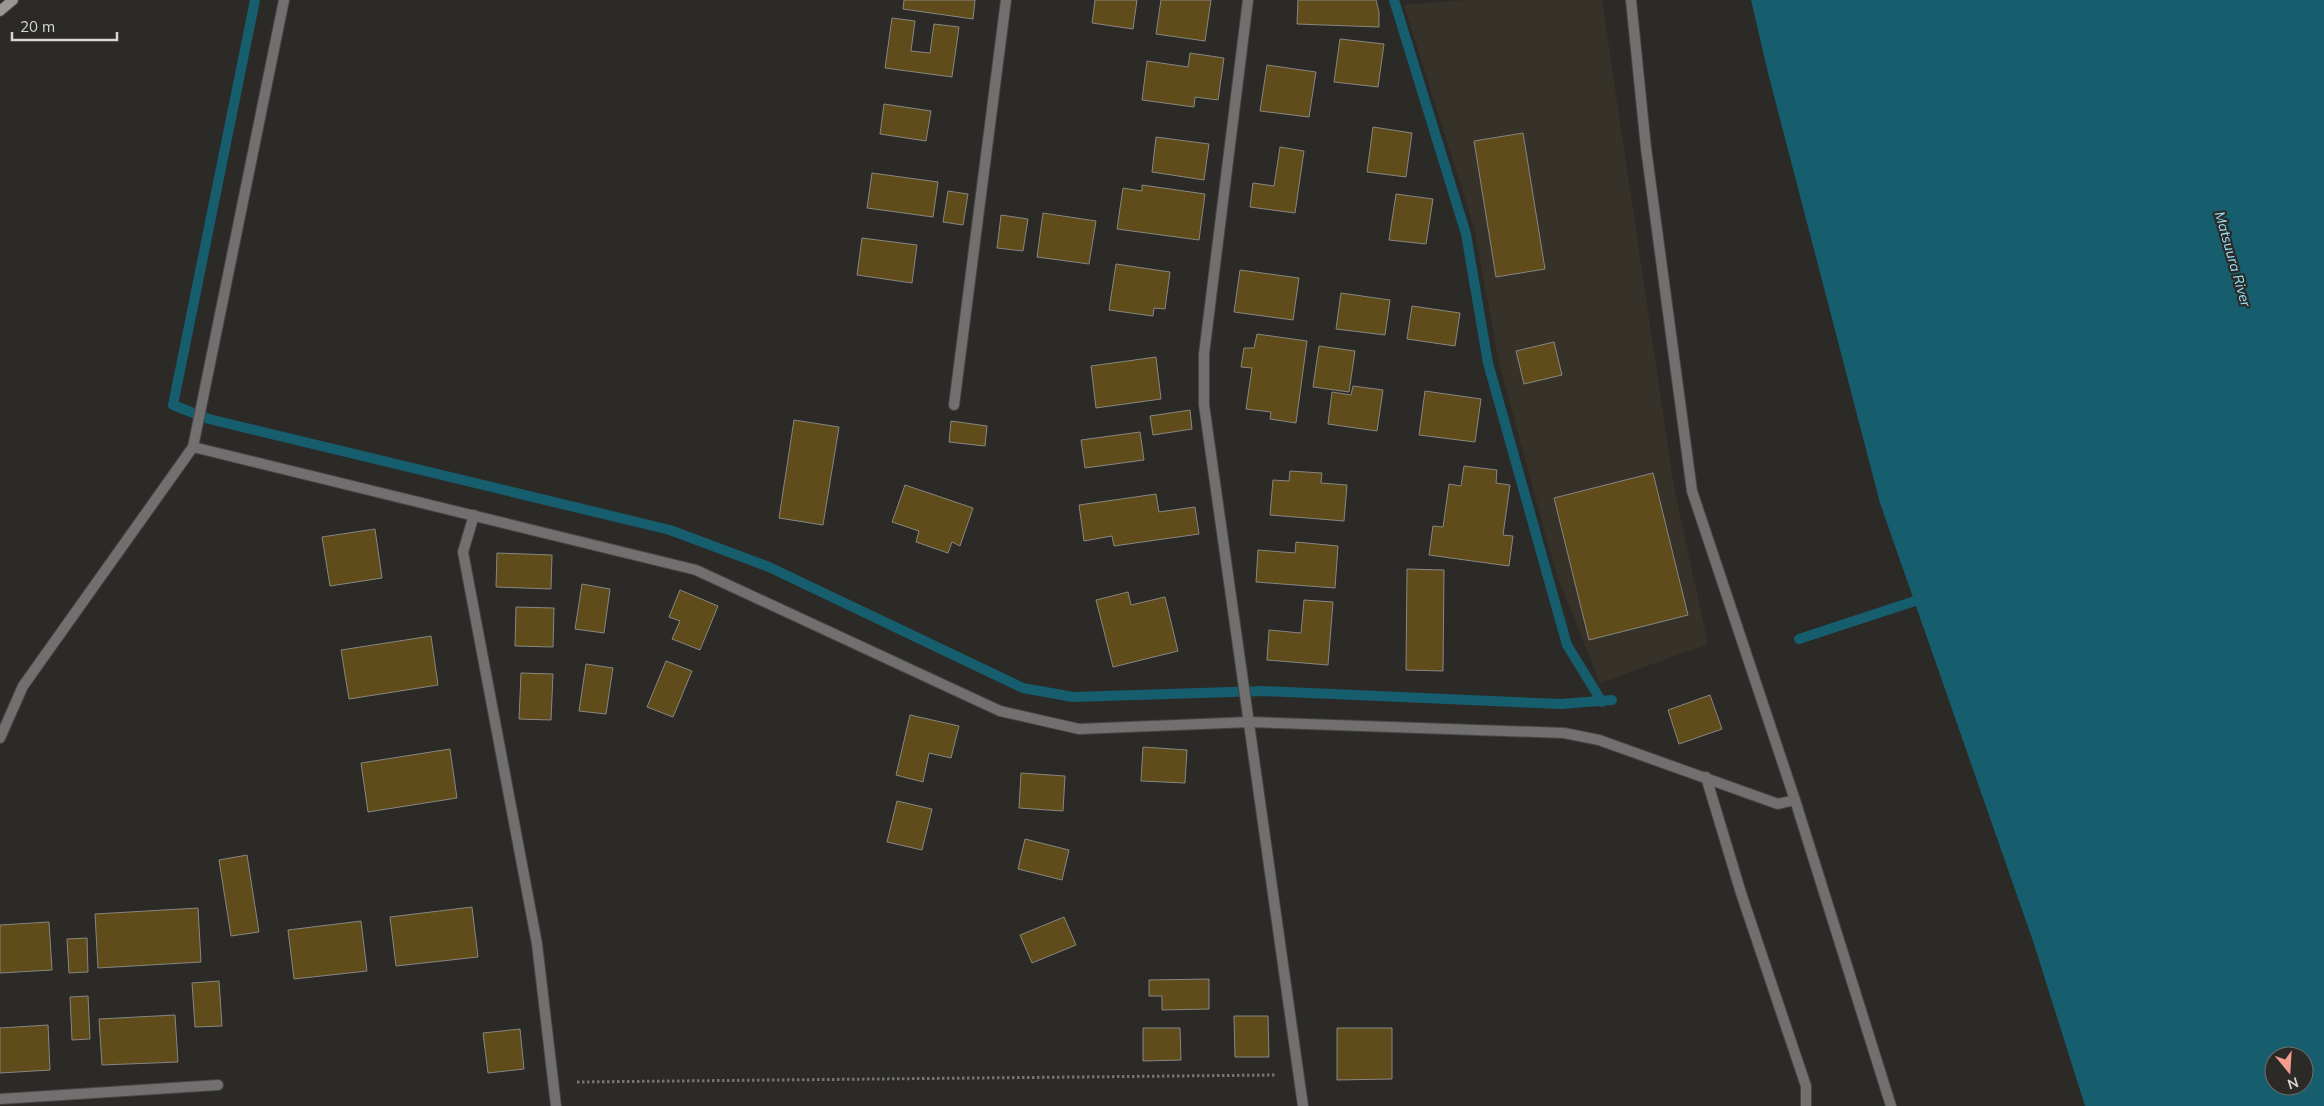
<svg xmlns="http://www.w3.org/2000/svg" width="2324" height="1106" font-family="Mulish,sans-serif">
<rect width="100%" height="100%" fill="#2b2a27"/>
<polygon fill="#36322a" points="1466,0 1602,0 1674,487 1708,644 1600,683 1556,573 1499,363 1474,227 1404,5"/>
<path fill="#165d6e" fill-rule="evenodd" d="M1751 0H2324V1106H2085L2034 944 1880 503 1768 73ZM2274 1056H2304V1086H2274Z"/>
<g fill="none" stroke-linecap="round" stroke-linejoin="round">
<g stroke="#165d6e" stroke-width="10">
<polyline points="255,0 173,405 209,419 670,530 769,567 1023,688 1073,697 1263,691 1561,704 1612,700"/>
<polyline points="1394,0 1466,234 1488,363 1567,645 1602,702"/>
<polyline points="1799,639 1918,600 1927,601"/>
</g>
</g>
<g fill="#5f4c1a" stroke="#878682">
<polygon points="904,0 975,0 973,19 903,9"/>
<polygon points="1095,0 1137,0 1133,29 1092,23"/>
<polygon points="1161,0 1211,0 1205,41 1156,34"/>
<polygon points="1298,0 1376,0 1379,12 1379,27 1297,24"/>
<polygon points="892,18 915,21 911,51 930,53 934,24 959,27 952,77 885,68"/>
<polygon points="1340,39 1384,44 1378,87 1334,82"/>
<polygon points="1190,53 1224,58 1218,100 1195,97 1194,107 1142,100 1147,61 1188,67"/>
<polygon points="1267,65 1316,72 1309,117 1260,111"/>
<polygon points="884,104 931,111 926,141 880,134"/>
<polygon points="1373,127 1412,133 1406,177 1367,172"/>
<polygon points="1523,133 1545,269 1496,277 1474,141"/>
<polygon points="1156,137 1209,144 1204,180 1152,172"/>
<polygon points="1280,147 1304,151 1295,213 1250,207 1253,183 1274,186"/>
<polygon points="872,173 938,182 933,217 867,208"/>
<polygon points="1142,185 1205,194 1199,240 1117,229 1123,188 1142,191"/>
<polygon points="948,191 968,194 963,225 943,222"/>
<polygon points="1396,194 1433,199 1426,244 1389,240"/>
<polygon points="1043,213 1096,221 1089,264 1037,257"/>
<polygon points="1001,215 1028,219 1023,251 997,248"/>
<polygon points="862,238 917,245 912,283 857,275"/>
<polygon points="1116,264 1170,272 1165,309 1154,308 1153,316 1109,310"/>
<polygon points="1240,270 1299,278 1293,320 1234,312"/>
<polygon points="1341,293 1390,300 1385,335 1336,329"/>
<polygon points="1412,306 1460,313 1455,346 1407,339"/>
<polygon points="1257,334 1307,341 1296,423 1270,419 1271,412 1246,409 1252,368 1241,367 1244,348 1254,348"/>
<polygon points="1554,342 1562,375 1524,384 1516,351"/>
<polygon points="1319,346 1355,351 1349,392 1313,387"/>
<polygon points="1156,357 1161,399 1096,408 1091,366"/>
<polygon points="1353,386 1383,390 1377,431 1328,424 1332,392 1351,395"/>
<polygon points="1425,391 1481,399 1475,442 1419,435"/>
<polygon points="1190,410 1192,429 1153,435 1150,416"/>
<polygon points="794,420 839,427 823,525 779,518"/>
<polygon points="951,421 987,426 985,446 949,442"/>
<polygon points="1140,432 1144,460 1085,468 1081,440"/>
<polygon points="1464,466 1497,470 1496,483 1510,485 1503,535 1513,536 1509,566 1429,555 1433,526 1443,527 1449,484 1461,486"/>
<polygon points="1290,471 1322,473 1321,483 1347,485 1344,521 1270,515 1273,480 1289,481"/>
<polygon points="1653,473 1688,615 1589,640 1554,498"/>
<polygon points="905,485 973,508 960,546 952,542 948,553 916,542 919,531 892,522"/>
<polygon points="1156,494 1159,512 1195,507 1199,534 1114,546 1112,536 1084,541 1079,505"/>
<polygon points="375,529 382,578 330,586 322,537"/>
<polygon points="1296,542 1338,546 1335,588 1256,582 1258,550 1295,553"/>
<polygon points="497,553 552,555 551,589 496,587"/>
<polygon points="1407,569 1444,570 1443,671 1406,670"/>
<polygon points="582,584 610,589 604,633 575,629"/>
<polygon points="680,590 718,606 700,650 672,639 680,621 669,617"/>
<polygon points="1128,592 1131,605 1165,597 1178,651 1113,667 1096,600"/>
<polygon points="1304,600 1333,602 1328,665 1267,660 1269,630 1301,633"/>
<polygon points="516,607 554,608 553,647 515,646"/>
<polygon points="431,636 438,685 349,699 341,650"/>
<polygon points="666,661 692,671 673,717 647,707"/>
<polygon points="586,664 613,668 606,714 579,711"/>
<polygon points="521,673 553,674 551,720 519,719"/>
<polygon points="1710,695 1722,729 1679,744 1668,710"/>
<polygon points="910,715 959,726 951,758 929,753 923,782 896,775"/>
<polygon points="1143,747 1187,750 1185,783 1141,781"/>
<polygon points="450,749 457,798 368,812 361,763"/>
<polygon points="1021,773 1065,776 1063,811 1019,808"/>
<polygon points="897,801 932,809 922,850 887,842"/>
<polygon points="1025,839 1069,850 1062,880 1018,869"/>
<polygon points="247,855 259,932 231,936 219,860"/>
<polygon points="472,907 478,957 396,966 390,917"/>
<polygon points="198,908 201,962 98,968 95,914"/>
<polygon points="1064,917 1076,945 1032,963 1020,935"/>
<polygon points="361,921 367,971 294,979 288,930"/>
<polygon points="49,922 52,970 0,973 0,925"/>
<polygon points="87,938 88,972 69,973 67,939"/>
<polygon points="1209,979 1209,1009 1162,1010 1162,996 1149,996 1149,980"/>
<polygon points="219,981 222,1026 195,1027 192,983"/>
<polygon points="88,996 90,1039 72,1040 70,997"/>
<polygon points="175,1015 178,1062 102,1065 99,1019"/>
<polygon points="1234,1016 1268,1016 1269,1057 1235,1057"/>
<polygon points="48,1025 50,1070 0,1073 0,1028"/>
<polygon points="1143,1028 1180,1028 1181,1060 1143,1061"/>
<polygon points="1337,1028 1392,1028 1392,1079 1337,1080"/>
<polygon points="520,1029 524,1069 488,1073 483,1033"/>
</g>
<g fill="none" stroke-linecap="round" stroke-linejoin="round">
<defs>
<polyline id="lane" points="954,405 1006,0"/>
<g id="street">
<polyline points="1248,0 1204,354 1204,405 1303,1106"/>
<polyline points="1631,0 1646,148 1692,491 1795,800 1891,1106"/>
<polyline points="193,447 696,570 1000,711 1079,729 1250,722 1564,733 1599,740 1778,804 1795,800"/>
<polyline points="474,515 463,552 537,944 556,1106"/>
<polyline points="0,738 23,686 193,447 284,0"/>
<polyline points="1706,777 1741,893 1806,1086 1806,1106"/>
<polyline points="0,1099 218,1085"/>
</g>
<polyline id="secondary" points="0,11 13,0"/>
</defs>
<use href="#lane" stroke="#474643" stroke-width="12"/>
<use href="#street" stroke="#474643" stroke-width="12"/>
<use href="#secondary" stroke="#474643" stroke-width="12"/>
<polyline stroke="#747370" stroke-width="3" stroke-dasharray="2.5 2.5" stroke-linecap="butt" points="577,1082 1276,1075"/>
<use href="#lane" stroke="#716f6f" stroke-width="10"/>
<use href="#street" stroke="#716f6f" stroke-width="10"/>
<use href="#secondary" stroke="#999696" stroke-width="10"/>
</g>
<g text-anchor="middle" stroke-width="4.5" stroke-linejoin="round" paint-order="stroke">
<g font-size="14" font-style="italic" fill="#9be8fe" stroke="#2b2a27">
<text transform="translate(2233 259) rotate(74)" y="5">Matsuura River</text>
</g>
</g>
<g transform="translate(2289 1071) rotate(162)"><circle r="24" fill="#2b2a27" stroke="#706f6d"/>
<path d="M0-4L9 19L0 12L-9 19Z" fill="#f59c90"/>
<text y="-8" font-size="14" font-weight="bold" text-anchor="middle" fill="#d8d7d5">N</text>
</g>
<path d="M12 32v8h105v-8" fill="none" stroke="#d8d7d5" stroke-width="2.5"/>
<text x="20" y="32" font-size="15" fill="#d8d7d5" stroke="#2b2a27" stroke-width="4" paint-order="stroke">20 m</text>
</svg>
